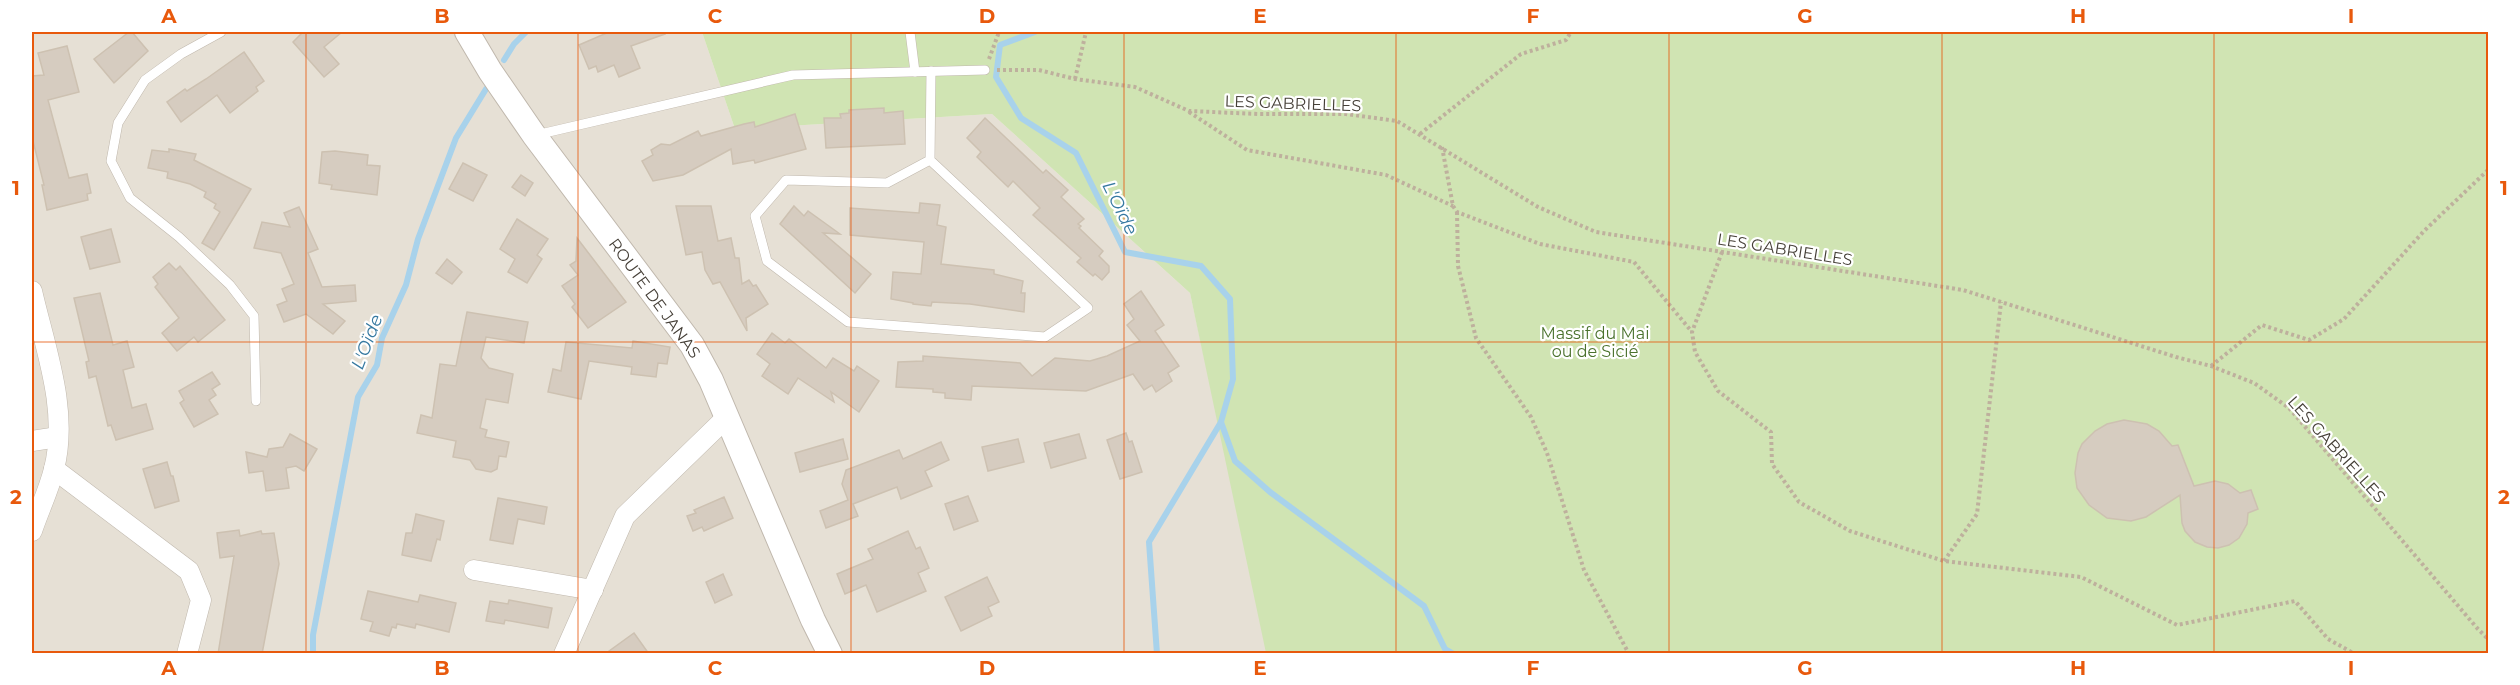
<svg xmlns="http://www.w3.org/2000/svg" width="2520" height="685" font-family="Montserrat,sans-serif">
<rect width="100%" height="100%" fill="#f2eee7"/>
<polygon fill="#e6e0d5" points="32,32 702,32 735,129 992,114 1190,293 1269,653 32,653"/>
<polygon fill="#d0e4b3" points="702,32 2488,32 2488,653 1266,653 1190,293 992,114 735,129"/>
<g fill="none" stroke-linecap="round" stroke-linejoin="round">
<g stroke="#a8d2eb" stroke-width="6">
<polyline points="1035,32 1000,45 996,77 1021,118 1076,153 1125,252 1201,266 1230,299 1233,379 1221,422 1149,542 1157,654"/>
<polyline points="504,60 514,44 526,32"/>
<polyline points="1221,422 1235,461 1270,492 1424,606 1445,649 1454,654"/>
<polyline points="313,654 313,635 358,397 377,365 382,338 406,285 418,239 456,138 486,89"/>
</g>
</g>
<g fill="#d6ccc0" stroke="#cdc1b1" stroke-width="1.5">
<polygon points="129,32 132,32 148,51 114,83 94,59"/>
<polygon points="303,32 342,32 324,47 339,64 324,77 293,42"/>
<polygon points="609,32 664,32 665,34 631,46 640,68 619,77 614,65 598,72 596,66 589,69 579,45"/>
<polygon points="67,46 79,92 48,100 69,178 87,174 91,193 87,194 88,200 47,210 42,185 44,185 32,137 32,76 44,75 38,53"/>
<polygon points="244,52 264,81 256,87 258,91 230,113 217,95 181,122 167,102 185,89 187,91 206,79"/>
<polygon points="884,108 884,113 903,111 905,144 826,148 824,118 841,118 840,114 849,113 849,110"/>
<polygon points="795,114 806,149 755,163 754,160 733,164 731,149 683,175 653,181 642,161 653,155 651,150 661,144 670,145 698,131 701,136 744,124 754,122 755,127"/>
<polygon points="985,118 1043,173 1046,170 1068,190 1061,197 1084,219 1078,224 1081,226 1079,228 1103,251 1099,256 1109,266 1109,272 1102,280 1095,274 1093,276 1077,262 1081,258 1033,215 1040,208 1013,181 1008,187 977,157 981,152 967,138"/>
<polygon points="169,149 196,154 194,160 251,189 214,250 202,243 220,212 214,208 216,204 204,197 206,192 190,184 167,178 168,172 148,168 152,150 169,152"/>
<polygon points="335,151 368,155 367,165 380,166 377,195 331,189 332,185 319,183 322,152"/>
<polygon points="463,163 487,175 473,201 449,189"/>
<polygon points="521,175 533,183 525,196 512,187"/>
<polygon points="920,203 940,205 937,225 946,227 941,264 994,270 994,274 1023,281 1021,293 1025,293 1024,312 970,304 932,302 931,306 913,304 913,303 891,299 893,272 921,274 924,242 850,235 850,208 919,213"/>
<polygon points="676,206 711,206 718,241 731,238 735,258 739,258 742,284 749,280 753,286 756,285 768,304 746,318 747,331 720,282 713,284 705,270 702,252 686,255"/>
<polygon points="794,206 804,216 808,211 840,234 823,233 871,274 855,293 780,224"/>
<polygon points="299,207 318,249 308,253 322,287 355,285 356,301 323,304 345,321 333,334 306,314 284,322 277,305 287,301 282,289 294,284 281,253 254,248 262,222 290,227 284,213"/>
<polygon points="517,219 548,239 537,255 542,259 527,283 508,272 515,259 500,249"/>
<polygon points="111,229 120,262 90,269 81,237"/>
<polygon points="577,238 626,302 588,328 572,307 575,304 562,286 578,275 570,265 576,261"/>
<polygon points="447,259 462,272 452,284 436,273"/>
<polygon points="169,263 176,270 180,266 225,320 198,342 194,337 177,351 162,333 179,318 155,287 158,284 153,277"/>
<polygon points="1141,291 1164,325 1155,331 1179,366 1168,373 1172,381 1156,392 1152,385 1144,390 1133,374 1086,391 972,386 971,400 945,398 945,393 933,392 933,389 896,387 898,362 923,361 923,356 1020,363 1032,376 1055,358 1090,361 1107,356 1140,341 1127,325 1134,319 1124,304"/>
<polygon points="100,293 113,345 127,341 134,367 123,370 132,408 146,404 153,429 116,440 111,425 108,426 96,376 89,378 86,362 89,361 74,298"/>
<polygon points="467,312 528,322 524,343 486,337 481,358 489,368 513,374 508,403 486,399 480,428 487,430 485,437 509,442 506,457 499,456 497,469 491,472 476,469 470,460 453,457 456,441 417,433 421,415 432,418 440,364 456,366"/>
<polygon points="772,333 785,343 789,339 826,368 833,358 854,371 857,366 879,381 859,412 831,392 834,402 798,378 788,394 762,376 770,364 757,354"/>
<polygon points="633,341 670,347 667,364 658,363 656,377 631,374 632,367 589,361 581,399 548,392 553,369 561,371 566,342 632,348"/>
<polygon points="212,372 220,384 212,389 216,395 209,400 218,414 194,427 180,403 184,400 179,391"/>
<polygon points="2124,420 2147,424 2159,431 2172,446 2178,445 2194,486 2215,481 2228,484 2240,493 2251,490 2258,509 2248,513 2247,524 2239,538 2229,545 2218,548 2207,547 2195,542 2185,531 2182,523 2180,495 2146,517 2131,521 2107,518 2089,505 2077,488 2075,473 2078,453 2082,444 2095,431 2107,424"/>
<polygon points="1126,433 1129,442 1132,441 1142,472 1120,479 1107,440"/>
<polygon points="290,434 317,449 304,471 296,466 286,468 289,488 266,491 263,471 249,473 246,452 267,457 269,449 283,447"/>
<polygon points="1079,434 1086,458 1051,468 1044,443"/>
<polygon points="843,439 848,459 800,472 795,453"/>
<polygon points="1018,439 1024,462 988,471 982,447"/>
<polygon points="941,442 949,460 925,471 932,486 901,499 897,487 853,504 858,516 826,528 820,511 848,500 842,484 846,470 899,450 903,459"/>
<polygon points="167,462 171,476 173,476 179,501 155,508 143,469"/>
<polygon points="968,496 978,521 954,530 945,504"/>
<polygon points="724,497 733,518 704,531 702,527 693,531 687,516 696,513 694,510"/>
<polygon points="498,498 547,507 544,524 518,519 513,544 490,540"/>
<polygon points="416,514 444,521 440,540 437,539 431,561 402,555 406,533 412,533"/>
<polygon points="239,530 240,536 261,531 262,534 274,533 279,564 262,654 218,654 234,556 220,558 217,533"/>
<polygon points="908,531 916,549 920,547 929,568 918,573 926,591 877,612 866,585 845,594 837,574 873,559 868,549"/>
<polygon points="723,574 732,595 715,603 706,582"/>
<polygon points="987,577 999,602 988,607 992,616 961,631 945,597"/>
<polygon points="368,591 418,602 420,595 456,603 449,632 416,624 415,628 397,624 396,628 392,627 389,636 370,631 373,622 361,619"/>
<polygon points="509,600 552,608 548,628 505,620 504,624 486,621 490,601 508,604"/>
<polygon points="634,633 649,654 605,654"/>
</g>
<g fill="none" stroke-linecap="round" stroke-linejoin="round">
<defs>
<g id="service">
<polyline points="221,32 181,54 145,80 118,123 111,161 130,198 179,237 230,285 254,316 256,401"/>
<polyline points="910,32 915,72"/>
<polyline points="536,135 793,75 985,70"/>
<polyline points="930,160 1088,308 1045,337 848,322 767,261 755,216 786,180 887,183 930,160 931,71"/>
</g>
<g id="minor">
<path d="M32 291C45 348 69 410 54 469 49 490 39 510 32 531"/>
<polyline points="32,441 58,437"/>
<polyline points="54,469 189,571 201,600 187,654"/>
<polyline points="474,570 593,590"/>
<polyline points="564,654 625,516 727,417"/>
</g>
<polyline id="tertiary" points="467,32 490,71 534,135 692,345 711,380 813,620 830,654"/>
</defs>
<use href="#service" stroke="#c0b8ad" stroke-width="10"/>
<use href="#minor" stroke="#c0b8ad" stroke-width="21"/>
<use href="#tertiary" stroke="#c0b8ad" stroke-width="26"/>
<g stroke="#beb09d" stroke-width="4" stroke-dasharray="3 3" stroke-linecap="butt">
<polyline points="989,59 999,32"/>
<polyline points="997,70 1039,70 1075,79 1135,87 1189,111 1259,114 1346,114 1397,121 1538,207 1596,232 1963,290 2176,357 2211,366 2254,383 2289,408 2477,628 2488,639"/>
<polyline points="1075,79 1086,32"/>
<polyline points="1189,112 1247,150 1386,175 1453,206"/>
<polyline points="1420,134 1521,54 1566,40 1571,32"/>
<polyline points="1442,147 1453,206 1457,212 1540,244 1634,262 1692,332"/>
<polyline points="1457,212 1458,266 1476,338 1531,417 1547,453 1584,570 1629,654"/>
<polyline points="1722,252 1692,332 1695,352 1718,391 1771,432 1772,464 1799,502 1850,531 1944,561 2081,577 2177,625 2295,601 2328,639 2355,654"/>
<polyline points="2211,366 2262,325 2309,340 2344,319 2424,231 2488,170"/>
<polyline points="1944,561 1977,514 2001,302"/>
</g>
<use href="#service" stroke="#fff" stroke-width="9"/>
<use href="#minor" stroke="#fff" stroke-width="20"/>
<use href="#tertiary" stroke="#fff" stroke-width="24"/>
</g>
<path fill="none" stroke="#e8590c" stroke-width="1.5" stroke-opacity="0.55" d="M306 32V654M578 32V654M851 32V654M1124 32V654M1396 32V654M1669 32V654M1942 32V654M2214 32V654M32 342H2488"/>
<g text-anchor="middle" stroke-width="4.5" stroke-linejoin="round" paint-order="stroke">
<g font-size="16" fill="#453f37" stroke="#fff">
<text transform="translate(1293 103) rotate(2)" y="6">LES GABRIELLES</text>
<text transform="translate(1785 249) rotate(9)" y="6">LES GABRIELLES</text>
<text transform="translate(655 298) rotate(54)" y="6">ROUTE DE JANAS</text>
<text transform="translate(2337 449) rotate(48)" y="6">LES GABRIELLES</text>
</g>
<g font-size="16" fill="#4b722e" stroke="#fff">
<text x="1595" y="339">Massif du Mai<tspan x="1595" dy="18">ou de Sicié</tspan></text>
</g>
<g font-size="18" font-style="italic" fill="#3679a1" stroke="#fff">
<text transform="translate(1120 208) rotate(64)" y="6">L'Oïde</text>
<text transform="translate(367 342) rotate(-69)" y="6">L'Oïde</text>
</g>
</g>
<rect width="2520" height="685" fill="none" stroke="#ffffff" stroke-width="66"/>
<rect x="33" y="33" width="2454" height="619" fill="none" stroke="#e8590c" stroke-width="2"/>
<g font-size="20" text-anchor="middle" font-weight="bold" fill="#e8590c">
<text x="169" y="23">A</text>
<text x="442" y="23">B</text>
<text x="715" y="23">C</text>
<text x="987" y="23">D</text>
<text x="1260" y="23">E</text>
<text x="1533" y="23">F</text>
<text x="1805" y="23">G</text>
<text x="2078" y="23">H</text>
<text x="2351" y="23">I</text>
<text x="16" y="195">1</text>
<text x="2504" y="195">1</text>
<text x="16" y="504">2</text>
<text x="2504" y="504">2</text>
<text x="169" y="675">A</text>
<text x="442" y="675">B</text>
<text x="715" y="675">C</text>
<text x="987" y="675">D</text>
<text x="1260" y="675">E</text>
<text x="1533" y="675">F</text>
<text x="1805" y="675">G</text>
<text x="2078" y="675">H</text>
<text x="2351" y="675">I</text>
</g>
</svg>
